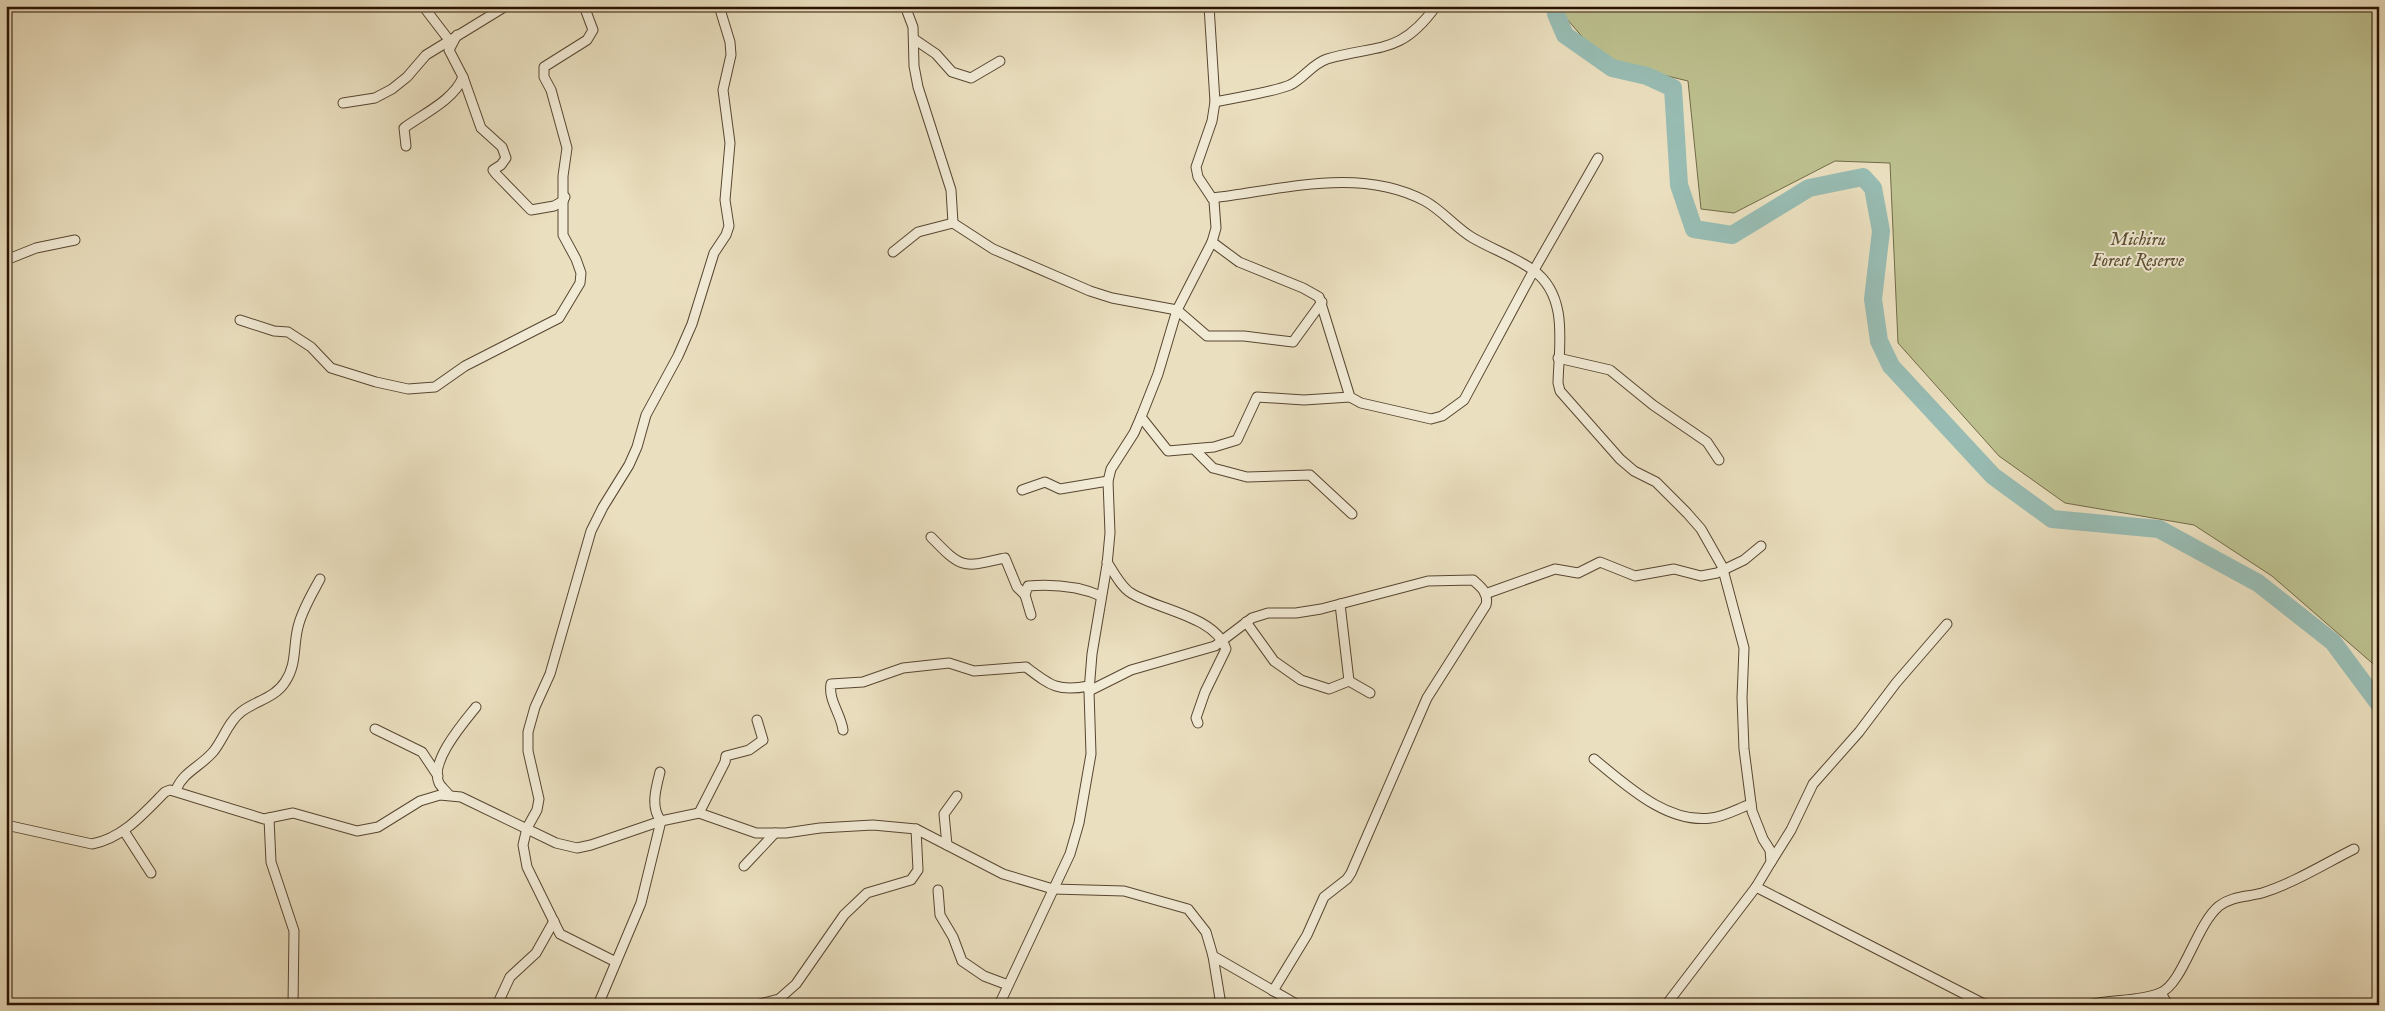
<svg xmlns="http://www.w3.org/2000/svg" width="2385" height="1011" font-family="'IM FELL English',serif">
<rect width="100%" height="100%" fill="#eadfbf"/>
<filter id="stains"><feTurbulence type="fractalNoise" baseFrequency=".004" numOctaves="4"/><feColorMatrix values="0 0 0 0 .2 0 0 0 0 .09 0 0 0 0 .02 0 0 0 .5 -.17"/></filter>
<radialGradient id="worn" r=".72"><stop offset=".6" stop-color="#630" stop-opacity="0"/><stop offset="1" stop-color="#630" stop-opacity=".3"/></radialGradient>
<polygon fill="#bcc08e" stroke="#726a48" points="1562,6 2379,6 2379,669 2272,576 2194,525 2065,503 1999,456 1898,343 1890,163 1835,161 1734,213 1701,209 1688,81 1602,60 1561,12"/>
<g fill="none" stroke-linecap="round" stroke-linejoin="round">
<polyline stroke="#98bcb3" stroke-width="18" points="1557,6 1556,14 1565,35 1612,68 1647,76 1673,88 1679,185 1694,229 1732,235 1809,188 1863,177 1873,188 1881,231 1873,299 1879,341 1891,366 1993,476 2052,519 2159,529 2258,583 2333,642 2379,704"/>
<defs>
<g id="minor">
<polyline points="423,6 449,40"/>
<polyline points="905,6 913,27 914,66 918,87 951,190 953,223"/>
<polyline points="457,35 449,50 463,77 481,128 502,147 506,158 501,165 493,170 496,174 531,210 554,206 563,201 565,197"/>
<polyline points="914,39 936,54 952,72 971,78 1000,61"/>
<path d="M1215 102C1237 97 1270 93 1290 85 1304 78 1312 64 1327 59 1378 44 1400 56 1436 6"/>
<polyline points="343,103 375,98 392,89 407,77 426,55 506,6"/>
<path d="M406 146 404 128C423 114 454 100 463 77"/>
<path d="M1212 198C1282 190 1359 166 1425 201 1443 211 1456 228 1473 238 1492 249 1515 257 1533 270 1569 296 1559 345 1558 383L1560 391 1620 459 1634 471 1656 482 1687 513 1701 529 1722 566 1744 648 1742 698 1744 749 1752 811 1763 839 1770 850 1771 862 1756 887 1666 1005"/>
<polyline points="1212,242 1239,262 1303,288 1319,297 1350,397 1361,403 1431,419 1442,416 1464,400 1534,270 1598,158"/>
<polyline points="893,252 918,232 953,223 993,249 1090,291 1112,298 1177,310 1207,336 1244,336 1293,342 1322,302"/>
<polyline points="6,260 36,248 75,240"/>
<polyline points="240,320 274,331 288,332 311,347 331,368 376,382 408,389 435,387 465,366 559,318 580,283 581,273 576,259 563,235 563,176 567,148 551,90 544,77 544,67 587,40 593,30 584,6"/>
<polyline points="1558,358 1610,370 1653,405 1707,442 1719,460"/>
<polyline points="1141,417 1168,451 1214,447 1237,440 1257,397 1304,400 1350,397"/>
<polyline points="1194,449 1213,468 1247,477 1310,475 1352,514"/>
<polyline points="1022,490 1045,482 1060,489 1108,481"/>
<path d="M931 537C962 569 962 568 1005 558L1017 587 1025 595"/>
<path d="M1107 562C1113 571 1121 587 1131 593 1158 610 1215 616 1226 649L1205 692 1196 718 1198 723"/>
<polyline points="1485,594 1555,569 1578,573 1600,562 1635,576 1674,569 1701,576 1717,573 1744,560 1761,546"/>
<polyline points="1340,604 1349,681"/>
<path d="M1031 615 1025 595 1028 586C1053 584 1078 586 1101 596"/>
<polyline points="1246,622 1274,661 1301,680 1329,689 1349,681 1370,693"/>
<path d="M1089 691 1131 670 1215 646 1252 618 1268 613H1296L1321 609 1428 581 1473 580C1481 587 1489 593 1486 605L1427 698 1351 873 1347 879 1324 897 1307 935 1273 991"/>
<polyline points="375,729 422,752 438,776"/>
<path d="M843 730C841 714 828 700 831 684L863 682 903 668 949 663 974 671 1026 667C1051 686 1058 692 1089 686"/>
<path d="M1594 759C1626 785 1667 824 1711 818 1724 817 1739 808 1751 804"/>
<path d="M176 790C183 772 200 767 213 752 223 740 228 722 241 712 255 701 275 698 285 682 297 665 293 646 298 627 302 610 312 594 320 579"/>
<path d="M449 795C446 791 441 787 439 783 429 762 464 722 476 707"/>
<polyline points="699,813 725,762 726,756 749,750 763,740 757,720"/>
<polyline points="269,818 271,862 294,931 293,1005"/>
<path d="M6 825 92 844C123 838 143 814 165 792L170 790 264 819 293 813 357 831 378 827 420 801 440 795 461 797 556 843 577 848 591 845 661 821 699 813 756 833H786L820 828 873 825 916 829 1003 874 1053 889 1124 891 1188 909 1206 932 1213 956 1298 1005"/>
<polyline points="124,831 151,873"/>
<polyline points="947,845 944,814 957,796"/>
<polyline points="1771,862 1791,830 1813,784 1859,732 1896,683 1947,624"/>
<polyline points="744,866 775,833"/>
<polyline points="1756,887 1984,1004 1992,1005"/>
<polyline points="938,890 940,915 953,937 962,961 984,976 1008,985"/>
<polyline points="1213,956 1221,1005"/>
<polyline points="616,962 560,934 527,867 523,845 527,828 537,810 539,799 528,751 528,732 535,707 550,674 591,531 603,507 629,465 637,447 646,415 678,356 692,324 714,253 726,235 729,226 725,200 730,143 723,90 731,55 730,42 719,6"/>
<polyline points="2161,993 2168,1005"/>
<polyline points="497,1005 510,977 536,953 554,921"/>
<path d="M598 1005 641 903 661 821C650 807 656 788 660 772"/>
<polyline points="756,1005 779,999 796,984 844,915 867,893 911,880 918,870 916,829"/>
<polyline points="999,1005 1070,854 1079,823 1091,754 1089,691 1092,654 1107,565 1110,533 1108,481 1111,469 1134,433 1141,417 1158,374 1177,310 1212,242 1216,228 1214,201 1198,177 1196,167 1212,121 1215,102 1209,6"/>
<path d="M2089 1005C2112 999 2139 1002 2160 993 2183 984 2196 925 2219 906 2232 896 2247 897 2262 893 2294 883 2324 864 2354 849"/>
</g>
</defs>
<use href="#minor" stroke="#584630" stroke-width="11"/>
<use href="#minor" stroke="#f1ead5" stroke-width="9"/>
</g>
<g text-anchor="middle" stroke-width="4" stroke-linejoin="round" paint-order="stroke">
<g font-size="18" font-style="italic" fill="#5c5032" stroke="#f1ead5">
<text x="2138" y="245">Michiru<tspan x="2138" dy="21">Forest Reserve</tspan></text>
</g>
</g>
<rect width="2385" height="1011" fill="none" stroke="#eadfbf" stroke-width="25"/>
<rect x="8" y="8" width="2370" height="996" fill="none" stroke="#281301" stroke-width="2.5"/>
<rect x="12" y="12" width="2360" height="986" fill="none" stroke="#281301"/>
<rect width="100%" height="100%" filter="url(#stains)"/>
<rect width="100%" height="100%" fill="url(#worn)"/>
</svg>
